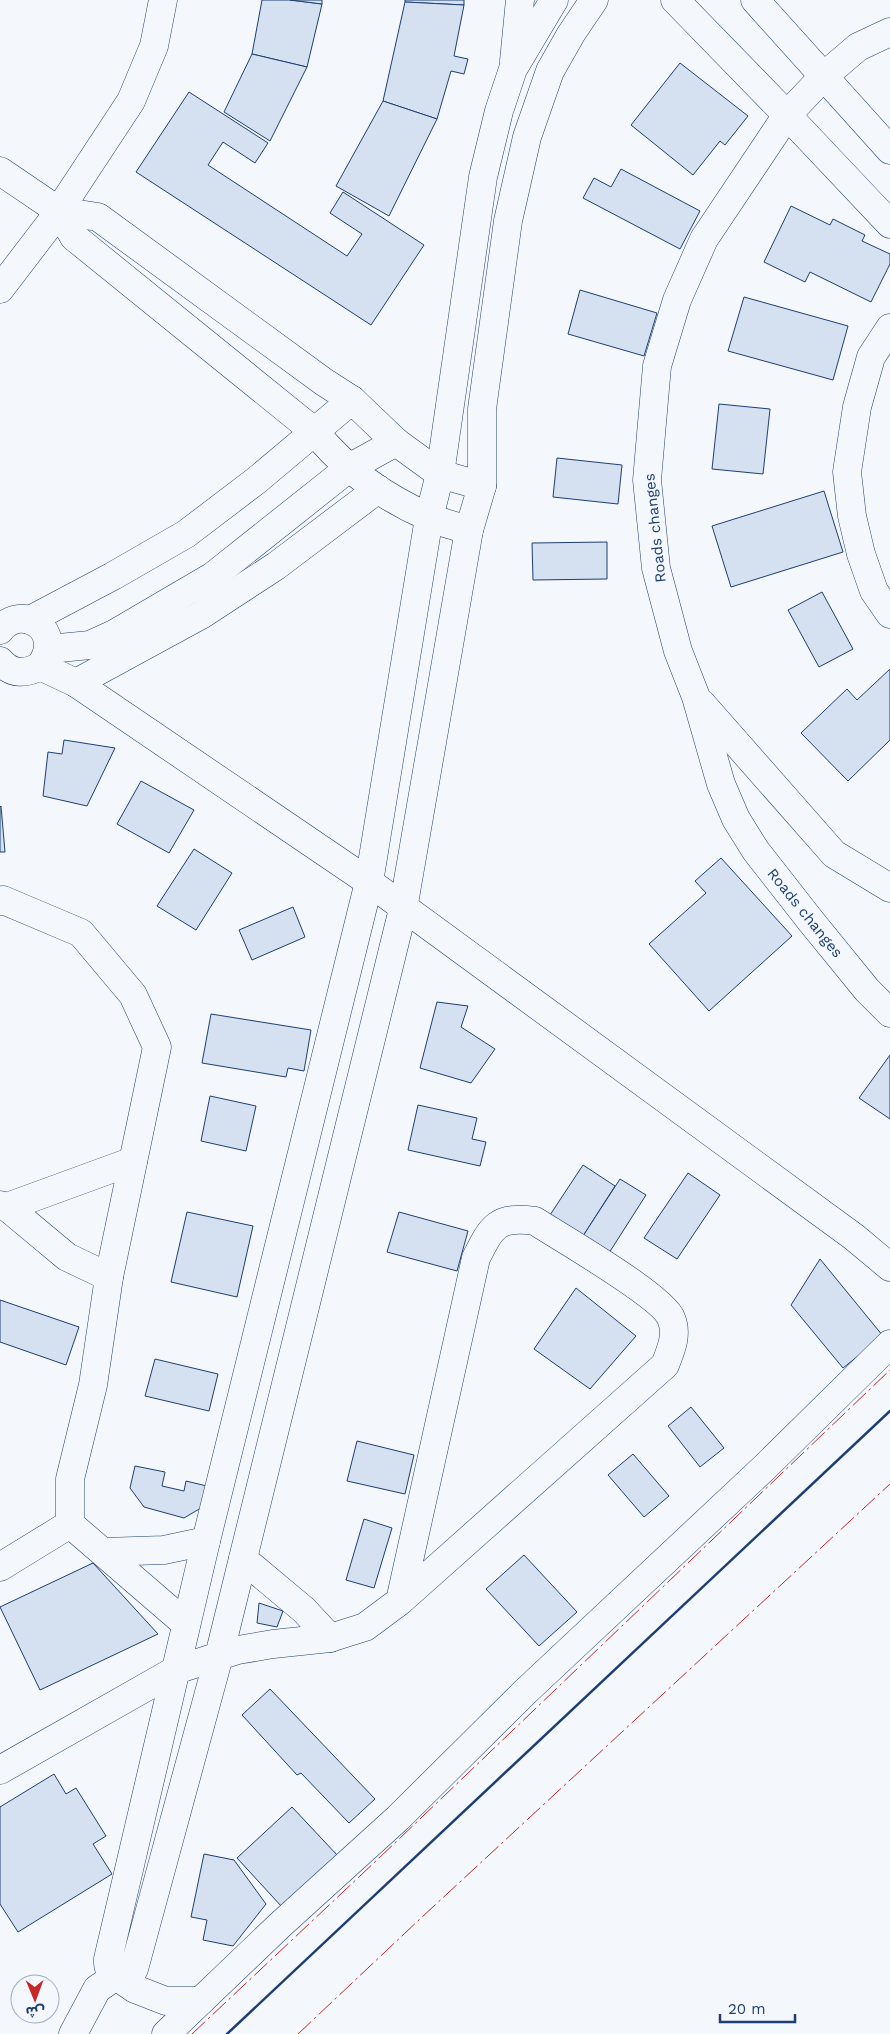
<svg xmlns="http://www.w3.org/2000/svg" width="890" height="2034" font-family="'Work Sans','Noto Sans Arabic',sans-serif">
<rect width="100%" height="100%" fill="#f4f7fb"/>
<g fill="#d5e0f0" stroke="#1d3f73">
<polygon points="262,0 290,0 322,4 307,67 252,54"/>
<polygon points="290,0 322,0 322,4"/>
<polygon points="405,0 464,0 464,5 405,2"/>
<polygon points="405,2 464,5 454,56 468,59 464,74 451,71 437,119 383,101"/>
<polygon points="252,54 307,67 270,141 224,112"/>
<polygon points="680,63 748,116 725,145 720,141 693,175 631,125"/>
<polygon points="189,92 268,143 255,163 223,142 208,165 347,256 362,234 330,213 343,192 424,245 371,325 136,172"/>
<polygon points="383,101 437,119 389,216 336,186"/>
<polygon points="621,169 700,211 680,249 583,198 594,178 611,187"/>
<polygon points="791,206 830,225 833,219 865,235 862,241 890,254 890,264 871,302 810,272 805,282 764,262"/>
<polygon points="580,290 657,313 644,356 568,334"/>
<polygon points="744,297 848,326 833,380 728,351"/>
<polygon points="719,404 770,409 763,474 712,469"/>
<polygon points="557,458 622,465 618,504 553,497"/>
<polygon points="824,491 843,552 731,587 712,526"/>
<polygon points="607,542 607,579 533,580 532,543"/>
<polygon points="822,592 853,649 819,667 788,610"/>
<polygon points="890,669 890,740 848,781 801,733 847,689 857,700"/>
<polygon points="64,740 115,748 87,806 43,796 48,752 62,754"/>
<polygon points="141,781 194,810 169,853 117,824"/>
<polygon points="1,806 5,852 0,852 0,807"/>
<polygon points="194,849 232,873 196,930 157,906"/>
<polygon points="721,858 792,936 709,1011 649,944 706,893 695,881"/>
<polygon points="293,907 305,937 252,960 239,930"/>
<polygon points="437,1002 468,1006 461,1027 495,1049 471,1083 420,1068"/>
<polygon points="211,1014 311,1030 304,1071 288,1068 286,1077 202,1063"/>
<polygon points="890,1055 890,1119 859,1098"/>
<polygon points="210,1096 256,1106 246,1151 201,1141"/>
<polygon points="418,1105 477,1118 472,1139 486,1142 480,1166 408,1150"/>
<polygon points="583,1165 615,1186 583,1236 550,1215"/>
<polygon points="688,1173 720,1195 677,1259 644,1238"/>
<polygon points="620,1179 646,1195 609,1253 583,1236"/>
<polygon points="187,1212 253,1226 237,1297 171,1282"/>
<polygon points="399,1212 468,1231 457,1271 387,1252"/>
<polygon points="820,1259 883,1336 843,1368 791,1305"/>
<polygon points="576,1288 636,1336 590,1389 534,1349"/>
<polygon points="0,1300 79,1327 66,1365 0,1342"/>
<polygon points="155,1359 218,1374 209,1411 145,1396"/>
<polygon points="691,1407 724,1448 700,1467 668,1426"/>
<polygon points="357,1441 414,1455 405,1494 347,1481"/>
<polygon points="633,1454 669,1496 644,1517 608,1475"/>
<polygon points="135,1466 165,1472 162,1486 184,1491 186,1481 211,1487 206,1505 184,1518 144,1507 130,1488"/>
<polygon points="364,1519 392,1528 374,1588 346,1580"/>
<polygon points="524,1555 577,1612 539,1646 486,1589"/>
<polygon points="93,1563 158,1634 40,1690 0,1607"/>
<polygon points="259,1603 283,1611 277,1627 257,1623"/>
<polygon points="270,1689 375,1799 349,1823 301,1773 297,1775 242,1715"/>
<polygon points="54,1774 66,1794 76,1788 106,1836 93,1844 112,1874 18,1932 0,1904 0,1807"/>
<polygon points="292,1807 338,1856 282,1907 237,1858"/>
<polygon points="204,1854 234,1860 266,1904 233,1946 203,1940 207,1920 191,1917"/>
</g>
<g fill="none" stroke-linecap="round" stroke-linejoin="round">
<defs>
<g id="minor">
<polyline points="675,0 787,115 890,224"/>
<polyline points="755,0 890,150"/>
<polyline points="890,32 858,47 824,76 787,115 704,239 677,300 657,366 647,480 656,568 678,651 696,697 721,784 736,819 756,851 810,920 867,990 890,1013"/>
<polyline points="514,61 520,0"/>
<path d="M0 171 59 211 74 237 315 432C345 469 385 498 429 517 441 523 456 526 469 530"/>
<polyline points="59,211 98,217 324,382 352,400 396,442 440,474 482,486"/>
<polyline points="0,289 52,221 131,101 154,46 163,0"/>
<polyline points="890,328 871,357 857,407 847,472 852,516 861,554 874,591 890,614"/>
<polyline points="30,620 113,576 186,534 257,480 352,400"/>
<path d="M0 630C22 602 66 631 40 666 26 674 12 675 0 661"/>
<polyline points="49,649 90,645 114,634 213,576 349,468 396,442"/>
<polyline points="40,666 76,683 369,882 854,1237 890,1267"/>
<polyline points="76,683 201,615 276,566 378,489"/>
<polyline points="702,704 834,854 890,888"/>
<polyline points="0,901 3,900 81,933 133,995 157,1047 109,1277 93,1385 70,1479 70,1524 186,1624"/>
<polyline points="0,1205 7,1207 133,1161"/>
<polyline points="7,1207 67,1257 109,1277"/>
<polyline points="104,1552 164,1550 206,1541"/>
<polyline points="243,1559 304,1610 330,1638"/>
<polyline points="0,1567 70,1524"/>
<path d="M400 1601 665 1365C671 1350 678 1334 671 1318 662 1296 560 1237 535 1221 497 1216 492 1226 476 1258L400 1601 365 1627 330 1638 273 1644 238 1650 219 1656 134 1969 126 1977C114 1978 107 1972 108 1959L206 1541 369 882 429 518 440 474 483 177 499 111 513 69 554 0"/>
<polyline points="0,1770 176,1670 219,1656 403,909 469,530 482,486 482,409 508,221 527,137 550,71 571,34 594,0"/>
<polyline points="73,2034 97,1989 116,1976 135,1989 166,2001 200,2001"/>
<polyline points="166,2034 280,1925 398,1818 525,1692 765,1467 890,1344"/>
</g>
</defs>
<use href="#minor" stroke="#1d3f73" stroke-width="29"/>
<use href="#minor" stroke="#f4f7fb" stroke-width="28"/>
<polyline stroke="#1d3f73" stroke-width="2.5" points="227,2034 890,1411"/>
<g stroke="#c62828" stroke-width="1" stroke-dasharray="18 4 2.5 4" stroke-linecap="butt">
<polyline points="192,2034 377,1860 890,1370"/>
<polyline points="298,2034 421,1918 890,1484"/>
</g>
</g>
<g text-anchor="middle" stroke-width="4" stroke-linejoin="round" paint-order="stroke">
<g font-size="15" fill="#1d3f73" stroke="#f4f7fb">
<text transform="translate(655 528) rotate(-96)" y="5">Roads changes</text>
<text transform="translate(805 913) rotate(51)" y="5">Roads changes</text>
</g>
</g>
<g transform="translate(35 1999) rotate(179)"><circle r="24" fill="#f4f7fb" stroke="#9eadc5"/>
<path d="M0-4L9 19L0 12L-9 19Z" fill="#c62828"/>
<text y="-8" font-size="14" font-weight="bold" text-anchor="middle" fill="#1d3f73">ش</text>
</g>
<path d="M720 2014v8h75v-8" fill="none" stroke="#1d3f73" stroke-width="2.5"/>
<text x="728" y="2014" font-size="15" fill="#1d3f73" stroke="#f4f7fb" stroke-width="4" paint-order="stroke">20 m</text>
</svg>
